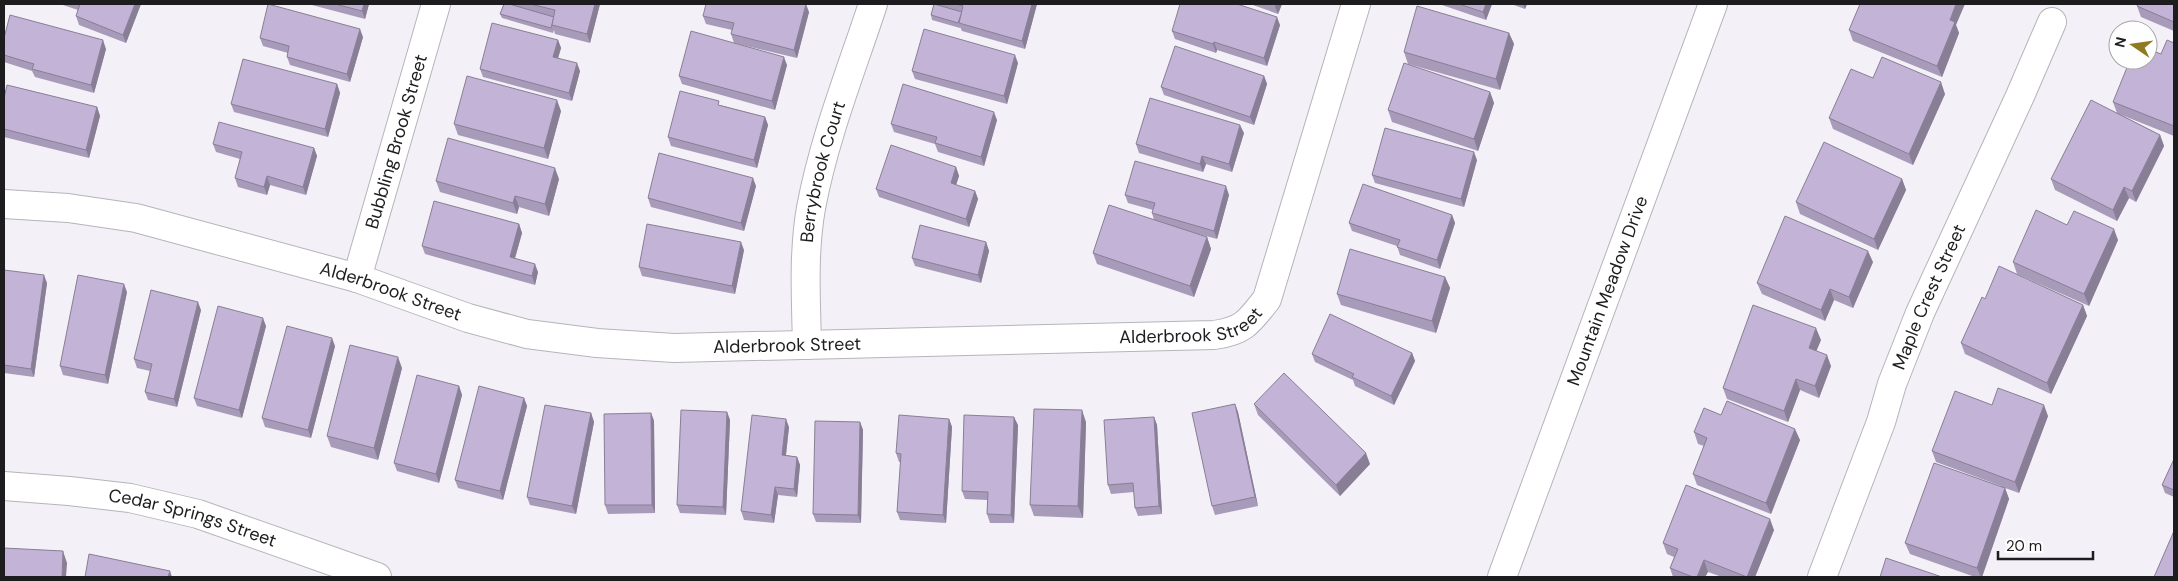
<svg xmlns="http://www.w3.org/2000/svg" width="2178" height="581" font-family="'DM Sans',sans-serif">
<rect width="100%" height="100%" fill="#f3f0f7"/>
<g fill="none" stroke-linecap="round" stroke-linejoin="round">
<defs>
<g id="minor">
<path id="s1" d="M4 204 68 208 136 218 357 278 468 318 527 334 597 343 674 348 1214 335C1244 331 1249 322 1267 299L1356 4"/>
<path id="s2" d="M357 278 436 4"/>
<path id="s3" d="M807 345C806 300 803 253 811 208 824 138 851 71 873 4"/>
<path id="s4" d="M4 486 69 491 130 498 198 514 377 577"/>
<path id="s5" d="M1822 577 1881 422 1892 384 1920 313 2020 96 2052 22"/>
</g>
<g id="tertiary">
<path id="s6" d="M1502 577 1713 4"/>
</g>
</defs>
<use href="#minor" stroke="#b6b4ba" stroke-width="30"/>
<use href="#tertiary" stroke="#b6b4ba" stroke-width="30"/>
<use href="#minor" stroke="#fff" stroke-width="28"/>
<use href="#tertiary" stroke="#fff" stroke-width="28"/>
</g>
<g fill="#a89bb9">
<polygon points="60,4 141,4 126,43 79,25 76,16 78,10"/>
<polygon points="308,4 369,4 365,19"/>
<polygon points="503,4 600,4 590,43 555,34 554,30 553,33 502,18 500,14 504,4"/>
<polygon points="936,4 1037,4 1025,49 962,31 960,27 960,28 932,20 931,15"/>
<polygon points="1250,4 1282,4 1278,14"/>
<polygon points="1439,4 1492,4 1486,20"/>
<polygon points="1511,4 1527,4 1525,9"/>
<polygon points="2174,4 2174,31 2141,17 2137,6"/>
<polygon points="809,12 797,58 734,43 731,34 732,30 706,24 703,16"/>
<polygon points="1280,25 1267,66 1217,50 1216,53 1175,39 1172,31"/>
<polygon points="1956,25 1959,33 1942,77 1853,41 1849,30"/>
<polygon points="1509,33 1514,44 1500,90 1408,64 1404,52"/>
<polygon points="363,37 350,82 290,65 287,57 288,53 263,46 260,38"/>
<polygon points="4,38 106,49 94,93 35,77 32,71 4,62"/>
<polygon points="558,40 561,48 558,58 580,71 572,101 483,77 480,69"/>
<polygon points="2174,43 2174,136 2119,114 2160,135 2164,146 2136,202 2129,198 2117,221 2055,190 2051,179 2117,113 2113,102 2161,54"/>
<polygon points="1018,63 1007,104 915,79 912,71"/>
<polygon points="787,65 775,110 682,84 679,76"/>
<polygon points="1264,76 1267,84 1254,125 1164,95 1161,87"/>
<polygon points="1873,78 1945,94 1913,165 1833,129 1829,118"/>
<polygon points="337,84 340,93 328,137 234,112 231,104"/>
<polygon points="1490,92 1494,103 1478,151 1392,122 1388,110"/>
<polygon points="4,98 97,107 100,116 89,158 4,137"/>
<polygon points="720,105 765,117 768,125 757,168 671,146 668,137"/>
<polygon points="561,111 548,159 458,135 454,124"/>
<polygon points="997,120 984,166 938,152 935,144 894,132 891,124"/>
<polygon points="1244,133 1232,172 1206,164 1203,172 1139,153 1136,144"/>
<polygon points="213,144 314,148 317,156 306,195 270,185 267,195 238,187 235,178 240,159 216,152"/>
<polygon points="1477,160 1464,207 1375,183 1372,175"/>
<polygon points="956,167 959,176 956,185 975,191 978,199 969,227 879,197 876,189"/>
<polygon points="559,179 549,216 519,207 517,214 440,192 436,181"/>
<polygon points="1902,179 1906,190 1878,250 1800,214 1796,202"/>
<polygon points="756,186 744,231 651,207 648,198"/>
<polygon points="1125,195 1229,195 1217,239 1187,231 1207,237 1211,249 1194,297 1097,264 1093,253 1154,220 1152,213 1153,210 1128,203"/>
<polygon points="1452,215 1455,223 1440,269 1400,255 1397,246 1352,231 1349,223"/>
<polygon points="519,224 522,233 515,258 538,272 535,285 425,254 422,246"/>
<polygon points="2067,225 2118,240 2089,306 2017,274 2013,262"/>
<polygon points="986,242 989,251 981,283 915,266 912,258"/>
<polygon points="744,250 735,294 642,276 639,267"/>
<polygon points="1873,262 1853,308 1834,300 1825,321 1762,294 1757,283"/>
<polygon points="4,270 47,283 34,377 4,373"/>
<polygon points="1445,277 1450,288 1436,333 1341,305 1337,294"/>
<polygon points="127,292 108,384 63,375 60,366"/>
<polygon points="1985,299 2083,305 2087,316 2051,394 1965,354 1961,343"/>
<polygon points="201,310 177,407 148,400 145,392 150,371 137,368 134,359"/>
<polygon points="266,326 242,418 197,406 194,398"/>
<polygon points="1821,340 1816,351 1831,366 1819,398 1800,390 1788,422 1727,399 1723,388"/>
<polygon points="335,346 311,438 265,427 262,418"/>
<polygon points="1412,353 1415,361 1394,405 1355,386 1353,380 1315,362 1312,354"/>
<polygon points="402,368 378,460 331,447 327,436"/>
<polygon points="459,386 462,395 439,483 397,471 394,463"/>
<polygon points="524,398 527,406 503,500 458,488 455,480"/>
<polygon points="1235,404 1238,412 1258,506 1215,515 1212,506"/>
<polygon points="1254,404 1370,464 1340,496 1258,415"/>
<polygon points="1992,405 2048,416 2019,493 2005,488 2009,499 1982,577 1975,577 1910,554 1905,543 2001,486 1936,462 1932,451"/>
<polygon points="727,412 730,420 726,515 680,513 677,505"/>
<polygon points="591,413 594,422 576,514 530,505 527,497"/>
<polygon points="651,413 654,421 655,513 608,514 605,505"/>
<polygon points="1721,415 1800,440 1771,514 1697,485 1693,474 1704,446 1698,444 1694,432"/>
<polygon points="1154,417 1157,425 1162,514 1138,516 1135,508 1134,492 1111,494 1108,485"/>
<polygon points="949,419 952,427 946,523 900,520 897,512 901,462 899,462 896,453"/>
<polygon points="860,422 863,430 861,523 816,522 813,514"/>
<polygon points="1086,422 1083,518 1034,516 1030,505"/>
<polygon points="1018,425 1014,523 990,523 987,514 987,500 965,499 962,491"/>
<polygon points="789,427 786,455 797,457 800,465 797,497 778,495 774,523 744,520 741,511"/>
<polygon points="2174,459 2174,497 2165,493 2162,485"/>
<polygon points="1774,530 1755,577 1722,577 1708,572 1705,577 1673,577 1670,568 1674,557 1667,554 1663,543"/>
</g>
<g fill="#887e96">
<polygon points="135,4 141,4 126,43 123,35"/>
<polygon points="364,4 369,4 365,19 362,11"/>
<polygon points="595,4 600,4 590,43 587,34"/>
<polygon points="806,4 809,12 797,58 794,50"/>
<polygon points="1032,4 1037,4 1025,49 1022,41"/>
<polygon points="1276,4 1282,4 1278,14 1275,6"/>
<polygon points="1486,4 1492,4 1486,20 1483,12"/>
<polygon points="1523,4 1527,4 1525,9"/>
<polygon points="1956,4 1965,4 1956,25 1959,33 1942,77 1937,66 1950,20"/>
<polygon points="1277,17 1280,25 1267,66 1264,58"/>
<polygon points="360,29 363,37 350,82 347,74"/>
<polygon points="1509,33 1514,44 1500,90 1496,79"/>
<polygon points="103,40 106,49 94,93 91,85"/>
<polygon points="558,40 561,48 556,65 553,57"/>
<polygon points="1214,42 1217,50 1216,53 1213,44"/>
<polygon points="1015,55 1018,63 1007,104 1004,96"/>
<polygon points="784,57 787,65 775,110 772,101"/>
<polygon points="577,63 580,71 572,101 569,93"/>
<polygon points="1264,76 1267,84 1254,125 1250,117"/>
<polygon points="1941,82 1945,94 1913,165 1909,154"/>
<polygon points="337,84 340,93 328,137 325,129"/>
<polygon points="1490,92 1494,103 1478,151 1474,139"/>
<polygon points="557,100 561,111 548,159 544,148"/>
<polygon points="97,107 100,116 89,158 86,150"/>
<polygon points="994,112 997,120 984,166 981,157"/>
<polygon points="765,117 768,125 757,168 754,160"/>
<polygon points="1240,125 1244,133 1232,172 1229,164"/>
<polygon points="2160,135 2164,146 2136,202 2132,191"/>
<polygon points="314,148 317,156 306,195 303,187"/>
<polygon points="1474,152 1477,160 1464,207 1461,199"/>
<polygon points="1202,156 1206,164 1203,172 1200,164"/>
<polygon points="956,167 959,176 954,191 951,183"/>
<polygon points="555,168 559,179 549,216 545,204"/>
<polygon points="267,176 270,185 267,195 264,187"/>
<polygon points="753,178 756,186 744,231 741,223"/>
<polygon points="1902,179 1906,190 1878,250 1874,239"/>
<polygon points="1226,186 1229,195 1217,239 1214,231"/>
<polygon points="2124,187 2129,198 2117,221 2113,210"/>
<polygon points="975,191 978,199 969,227 966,219"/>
<polygon points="515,196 519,207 517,214 513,203"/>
<polygon points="1452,215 1455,223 1440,269 1437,260"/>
<polygon points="519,224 522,233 513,265 510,257"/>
<polygon points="2114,229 2118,240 2089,306 2084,294"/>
<polygon points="1207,237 1211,249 1194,297 1190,286"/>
<polygon points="741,242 744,250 735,294 732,286"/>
<polygon points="986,242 989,251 981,283 978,275"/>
<polygon points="1868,251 1873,262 1853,308 1849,297"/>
<polygon points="535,264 538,272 535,285 532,276"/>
<polygon points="44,275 47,283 34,377 31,369"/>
<polygon points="1445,277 1450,288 1436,333 1432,321"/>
<polygon points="124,284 127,292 108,384 105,375"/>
<polygon points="1830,289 1834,300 1825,321 1821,310"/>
<polygon points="198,302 201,310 177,407 174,399"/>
<polygon points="2083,305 2087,316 2051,394 2047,383"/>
<polygon points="263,318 266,326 242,418 239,410"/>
<polygon points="1816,328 1821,340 1813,359 1809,348"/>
<polygon points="332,338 335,346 311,438 308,430"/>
<polygon points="1412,353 1415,361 1394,405 1391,396"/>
<polygon points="1827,355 1831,366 1819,398 1815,386"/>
<polygon points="398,357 402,368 378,460 374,448"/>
<polygon points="1796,379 1800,390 1788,422 1784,411"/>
<polygon points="459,386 462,395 439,483 436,474"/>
<polygon points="524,398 527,406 503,500 500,491"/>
<polygon points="1235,404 1238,412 1258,506 1255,497"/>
<polygon points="2044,405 2048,416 2019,493 2015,482"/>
<polygon points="1082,410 1086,422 1083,518 1078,506"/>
<polygon points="727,412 730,420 726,515 723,507"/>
<polygon points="591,413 594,422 576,514 572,506"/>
<polygon points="651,413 654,421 655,513 652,505"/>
<polygon points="1014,417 1018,425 1014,523 1011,515"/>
<polygon points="1154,417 1157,425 1162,514 1159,506"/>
<polygon points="786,419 789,427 785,463 782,455"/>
<polygon points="949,419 952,427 946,523 943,515"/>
<polygon points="860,422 863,430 861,523 858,515"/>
<polygon points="1795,429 1800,440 1771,514 1766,503"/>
<polygon points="1366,453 1370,464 1340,496 1336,485"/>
<polygon points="797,457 800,465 797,497 794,489"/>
<polygon points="775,487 778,495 774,523 771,515"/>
<polygon points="2005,488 2009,499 1982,577 1981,577 1977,568"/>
<polygon points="1770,519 1774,530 1755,577 1747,577"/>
<polygon points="63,551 67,563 66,577 62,577"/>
<polygon points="1704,560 1708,572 1705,577 1697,577"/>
<polygon points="170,571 172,577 168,577"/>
</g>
<g fill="#c3b4d7" stroke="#887e96">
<polygon points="79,4 135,4 123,35 76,16 80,4"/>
<polygon points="268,4 360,29 347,74 287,57 289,46 260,38"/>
<polygon points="335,4 364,4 362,11"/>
<polygon points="504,4 509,4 554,17 551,28 500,14"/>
<polygon points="530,4 595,4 587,34 552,25 555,10"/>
<polygon points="706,4 806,4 794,50 731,34 734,23 703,16"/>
<polygon points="934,4 962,12 958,23 931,15"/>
<polygon points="956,4 1032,4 1022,41 959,23 963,6"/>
<polygon points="1180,4 1237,4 1277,17 1264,58 1214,42 1213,44 1172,31"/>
<polygon points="1459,4 1486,4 1483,12"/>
<polygon points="1860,4 1956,4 1950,20 1955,22 1937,66 1849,30"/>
<polygon points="2138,4 2174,4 2174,22 2137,6"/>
<polygon points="1417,6 1509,33 1496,79 1404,52"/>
<polygon points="10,15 103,40 91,85 32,69 34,64 4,55 4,38"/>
<polygon points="492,23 558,40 553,57 577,63 569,93 480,69"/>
<polygon points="924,29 1015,55 1004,96 912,71"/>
<polygon points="691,31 784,57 772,101 679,76"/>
<polygon points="2167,40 2174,43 2174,126 2113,102 2130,60 2148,60 2148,49 2161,54"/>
<polygon points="1175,46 1264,76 1250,117 1161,87"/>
<polygon points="1882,57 1941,82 1909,154 1829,118 1851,69 1873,78"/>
<polygon points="243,59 337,84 325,129 231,104"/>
<polygon points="1404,63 1490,92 1474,139 1388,110"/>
<polygon points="467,76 557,100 544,148 454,124"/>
<polygon points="903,84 994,112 981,157 935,143 937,137 891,124"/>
<polygon points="7,85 97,107 86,150 4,129 4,98"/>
<polygon points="680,91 719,101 718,105 765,117 754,160 668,137"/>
<polygon points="1150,98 1240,125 1229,164 1202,156 1200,164 1136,144"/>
<polygon points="2091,100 2160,135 2132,191 2124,187 2113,210 2051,179"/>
<polygon points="219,122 314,148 303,187 267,176 264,187 235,178 242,152 213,144"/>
<polygon points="1385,128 1474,152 1461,199 1372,175"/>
<polygon points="448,138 555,168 545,204 515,196 513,203 436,181"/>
<polygon points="1824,142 1902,179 1874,239 1796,202"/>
<polygon points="891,145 956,167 951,183 975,191 966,219 876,189"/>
<polygon points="659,153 753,178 741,223 648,198"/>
<polygon points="1135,161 1226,186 1214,231 1152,213 1155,203 1125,195"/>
<polygon points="1363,184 1452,215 1437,260 1397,247 1400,240 1349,223"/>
<polygon points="434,201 519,224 510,257 535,264 532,276 422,246"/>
<polygon points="1109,205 1207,237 1190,286 1093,253"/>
<polygon points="2036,210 2067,225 2074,211 2114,229 2084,294 2013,262"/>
<polygon points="1785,216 1868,251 1849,297 1830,289 1821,310 1757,283"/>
<polygon points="647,224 741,242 732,286 639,267"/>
<polygon points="920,225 986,242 978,275 912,258"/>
<polygon points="1350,249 1445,277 1432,321 1337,294"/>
<polygon points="1999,266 2083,305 2047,383 1961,343 1982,297 1985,299"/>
<polygon points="4,270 44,275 31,369 4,365"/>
<polygon points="78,275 124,284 105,375 60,366"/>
<polygon points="151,290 198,302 174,399 145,392 152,364 134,359"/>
<polygon points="1753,305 1816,328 1809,348 1827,355 1815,386 1796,379 1784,411 1723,388"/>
<polygon points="218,306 263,318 239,410 194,398"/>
<polygon points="1330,314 1412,353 1391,396 1352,377 1354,374 1312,354"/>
<polygon points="287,326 332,338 308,430 262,418"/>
<polygon points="350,345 398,357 374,448 327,436"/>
<polygon points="1284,373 1366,453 1336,485 1254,404"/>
<polygon points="417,375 459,386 436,474 394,463"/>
<polygon points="479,386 524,398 500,491 455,480"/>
<polygon points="1998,388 2044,405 2015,482 1932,451 1955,391 1992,405"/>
<polygon points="1727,401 1795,429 1766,503 1693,474 1707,438 1694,432 1704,408 1721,415"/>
<polygon points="1235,404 1255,497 1212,506 1192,413"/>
<polygon points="545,405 591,413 572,506 527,497"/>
<polygon points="1034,409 1082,410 1078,506 1030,505"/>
<polygon points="681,410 727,412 723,507 677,505"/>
<polygon points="651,413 652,505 605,505 604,414"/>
<polygon points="752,415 786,419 782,455 797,457 794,489 775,487 771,515 741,511"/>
<polygon points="899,415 949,419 943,515 897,512 901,454 896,453"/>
<polygon points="964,415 1014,417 1011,515 987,514 988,492 962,491"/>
<polygon points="1154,417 1159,506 1135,508 1133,483 1108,485 1104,420"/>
<polygon points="815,421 860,422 858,515 813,514"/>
<polygon points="2174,459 2174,490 2162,485"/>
<polygon points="1934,463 2005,488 1977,568 1905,543"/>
<polygon points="1686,485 1770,519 1747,577 1704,560 1697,577 1693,577 1670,568 1678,549 1663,543"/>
<polygon points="2174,531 2174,577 2154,577"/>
<polygon points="4,548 63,551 62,577 4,577"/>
<polygon points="89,554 170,571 168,577 85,577"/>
<polygon points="1886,558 1942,577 1880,577"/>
</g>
<g text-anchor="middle" stroke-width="5" stroke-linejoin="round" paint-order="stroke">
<g font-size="18" fill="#1d1c1e" stroke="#fefefe">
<text dy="6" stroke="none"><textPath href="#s2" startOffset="142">Bubbling Brook Street</textPath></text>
<text dy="6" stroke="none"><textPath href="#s3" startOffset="175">Berrybrook Court</textPath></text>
<text dy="6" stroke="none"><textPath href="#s6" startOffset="305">Mountain Meadow Drive</textPath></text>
<text dy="6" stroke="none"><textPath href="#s1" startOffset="398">Alderbrook Street</textPath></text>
<text dy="6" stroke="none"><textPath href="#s5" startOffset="300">Maple Crest Street</textPath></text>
<text dy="6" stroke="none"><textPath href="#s1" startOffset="1208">Alderbrook Street</textPath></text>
<text dy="6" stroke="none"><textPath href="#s1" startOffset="802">Alderbrook Street</textPath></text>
<text dy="6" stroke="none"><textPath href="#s4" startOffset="192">Cedar Springs Street</textPath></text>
</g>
</g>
<rect width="2178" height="581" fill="none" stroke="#1d1c1e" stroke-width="10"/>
<g transform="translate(2133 45) rotate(283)"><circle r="24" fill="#fefefe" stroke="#a4a4a4"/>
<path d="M0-4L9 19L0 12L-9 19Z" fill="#907a20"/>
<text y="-8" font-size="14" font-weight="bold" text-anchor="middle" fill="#1d1c1e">N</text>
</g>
<path d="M1998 551v8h95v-8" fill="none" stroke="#1d1c1e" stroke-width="2.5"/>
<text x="2006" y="551" font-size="15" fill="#1d1c1e" stroke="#fefefe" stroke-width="4" paint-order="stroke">20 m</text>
</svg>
